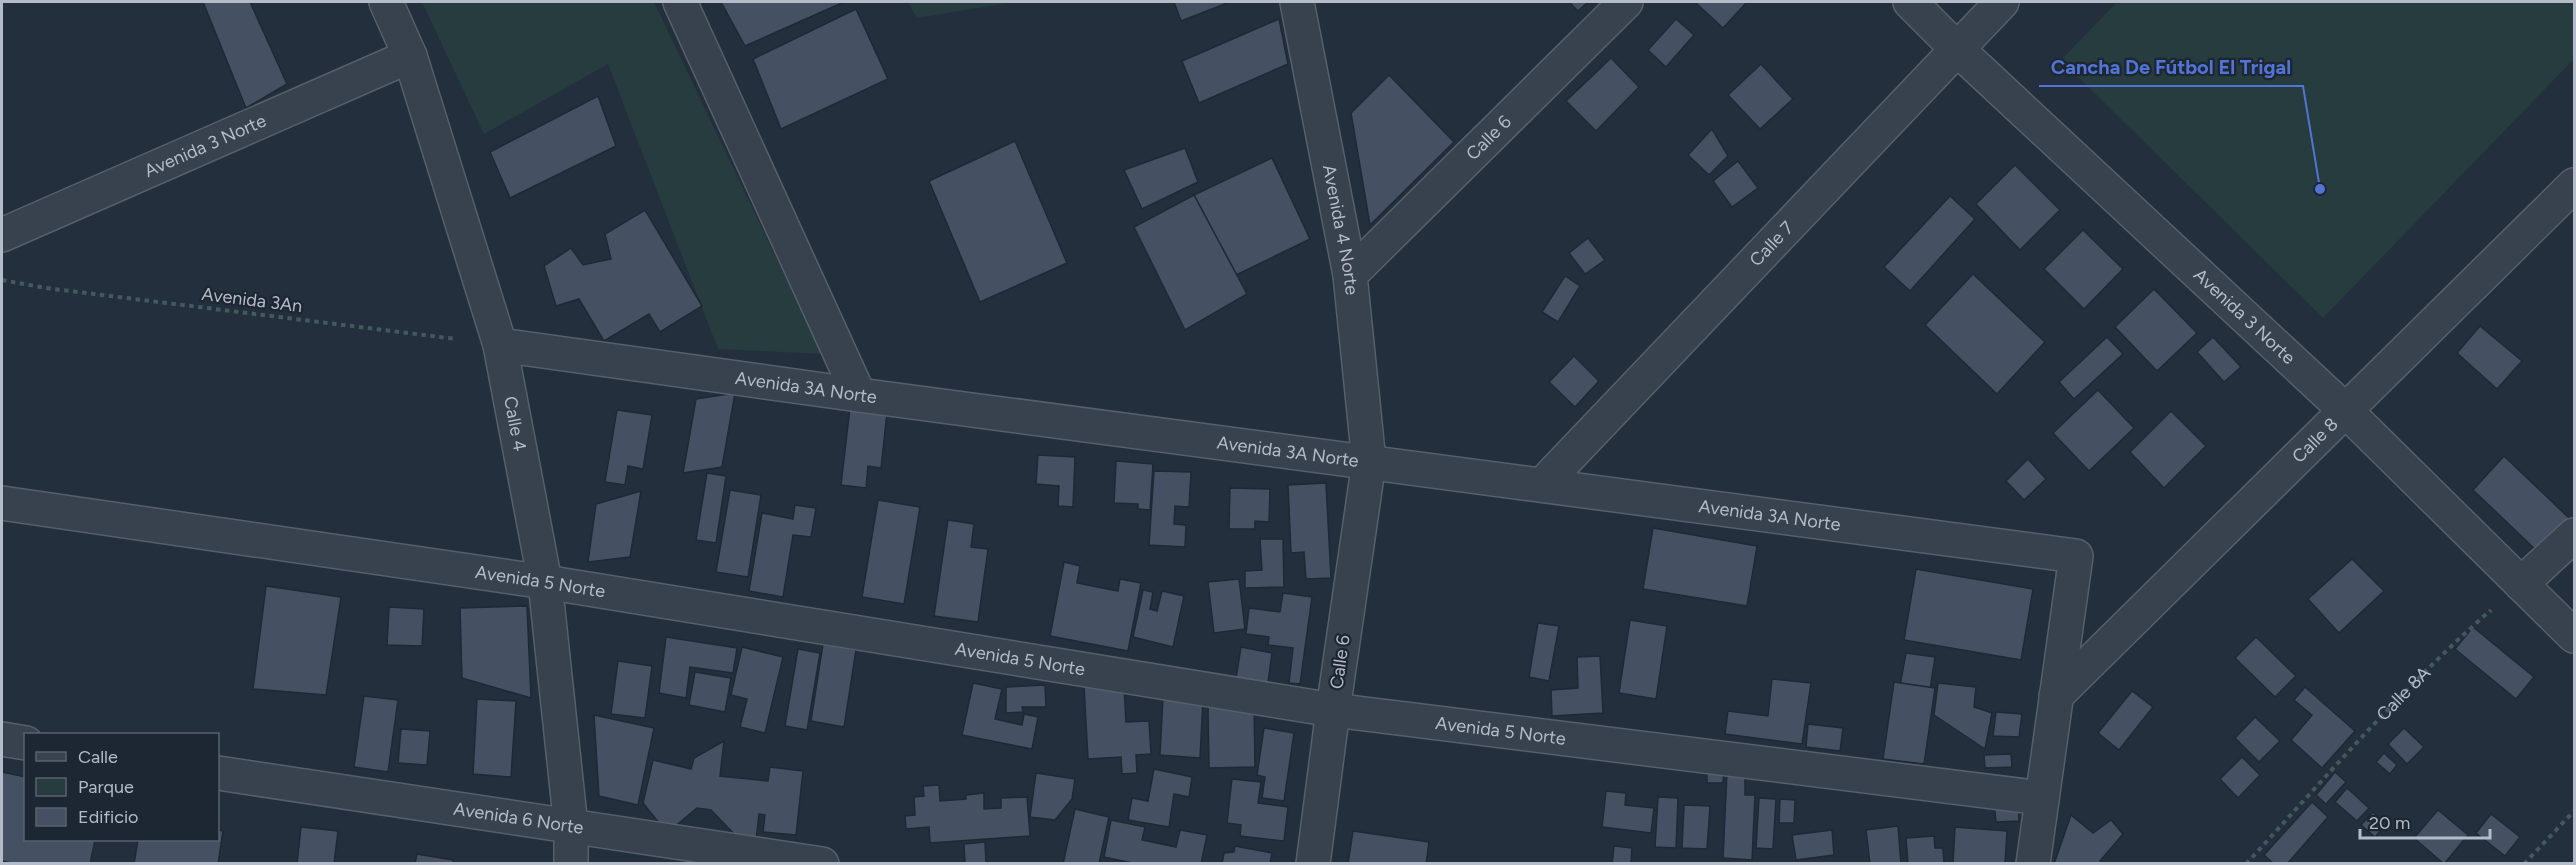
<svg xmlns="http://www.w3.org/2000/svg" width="2576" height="865" font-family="Figtree,sans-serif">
<rect width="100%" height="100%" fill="#242f3e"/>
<g fill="#263c3f">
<polygon points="422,2 654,2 822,354 718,349 608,64 484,134"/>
<polygon points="908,2 1013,2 917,18"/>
<polygon points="2117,2 2574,2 2574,59 2323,318 2061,60"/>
</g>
<g fill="#455162" stroke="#1f2835" stroke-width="1.5">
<polygon points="203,2 250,2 287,84 246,108"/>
<polygon points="721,2 844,2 745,46"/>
<polygon points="1174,2 1230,2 1181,21"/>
<polygon points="1569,2 1588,2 1578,11"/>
<polygon points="1695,2 1747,2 1723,28"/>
<polygon points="856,9 888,79 781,129 753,59"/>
<polygon points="1279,19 1288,64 1199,103 1182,61"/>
<polygon points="1676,19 1694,35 1666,67 1648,50"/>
<polygon points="1611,58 1639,87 1596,131 1566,101"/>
<polygon points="1761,64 1793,99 1760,129 1728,95"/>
<polygon points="1389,75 1454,142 1370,225 1351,113"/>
<polygon points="598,96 616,146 510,198 490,152"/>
<polygon points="1712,129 1728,156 1709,175 1688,155"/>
<polygon points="1015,141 1067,263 980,302 929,181"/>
<polygon points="1185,148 1198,182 1142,209 1124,170"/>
<polygon points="1272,158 1310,239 1236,275 1194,195"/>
<polygon points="1738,161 1758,188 1732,207 1713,181"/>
<polygon points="2015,165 2060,210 2020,250 1976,204"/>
<polygon points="1194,195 1247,294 1185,330 1134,227"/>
<polygon points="1950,196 1975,219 1910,291 1884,267"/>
<polygon points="645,210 702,306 660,332 649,314 604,341 579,299 556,306 544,266 571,248 583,265 611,259 605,234"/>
<polygon points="2083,230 2123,269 2084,309 2044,269"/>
<polygon points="1588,238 1605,260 1585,274 1569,253"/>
<polygon points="1973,274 2045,342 1997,394 1925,325"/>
<polygon points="1565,276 1580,286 1558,322 1542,312"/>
<polygon points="2154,289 2197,333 2157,371 2115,327"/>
<polygon points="2480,326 2522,361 2497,389 2457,353"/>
<polygon points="2107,337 2123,354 2074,399 2059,382"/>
<polygon points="2213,337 2241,367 2224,382 2197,352"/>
<polygon points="1574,356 1599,381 1575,407 1549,382"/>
<polygon points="2098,390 2134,428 2089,471 2053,433"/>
<polygon points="735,393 722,467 683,473 696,399"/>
<polygon points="851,399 888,403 881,468 868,466 866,488 841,485"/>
<polygon points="617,410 652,415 643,469 628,466 625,485 605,482"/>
<polygon points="2171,411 2206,446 2164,488 2130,452"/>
<polygon points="1038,455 1075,457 1073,507 1058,506 1059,486 1036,484"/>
<polygon points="2504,456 2569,518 2538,552 2473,490"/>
<polygon points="2028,459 2046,479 2024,500 2006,481"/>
<polygon points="1116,461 1153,464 1150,510 1138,509 1138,504 1114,503"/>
<polygon points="1154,471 1191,472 1189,507 1175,506 1174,524 1186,525 1185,547 1149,545"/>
<polygon points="707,473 726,476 716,543 696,540"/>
<polygon points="1326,483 1331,578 1306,579 1304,552 1291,553 1288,485"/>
<polygon points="1230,488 1270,489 1269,522 1255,521 1255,529 1229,529"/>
<polygon points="730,490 761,495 748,577 716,572"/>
<polygon points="641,491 630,557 588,562 596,504"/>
<polygon points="878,500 920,507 904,604 862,597"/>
<polygon points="795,505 816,508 811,537 793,535 783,597 749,591 762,513 793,519"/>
<polygon points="948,520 974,524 971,547 988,549 978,622 934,616"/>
<polygon points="1653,528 1757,546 1747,606 1643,589"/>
<polygon points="1260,539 1283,539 1284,587 1245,588 1245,571 1262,570"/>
<polygon points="2352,559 2384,591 2339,633 2308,599"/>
<polygon points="1064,562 1080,566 1077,583 1118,591 1120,579 1141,583 1128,651 1050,636"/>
<polygon points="1916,569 2033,589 2021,660 1904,640"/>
<polygon points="1239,579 1245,629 1214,633 1208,582"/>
<polygon points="266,586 341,597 326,695 253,689"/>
<polygon points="1143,590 1153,592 1150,609 1157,611 1162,591 1184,596 1173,647 1133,637"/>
<polygon points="1283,593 1312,597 1300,684 1289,683 1293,648 1268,645 1269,637 1246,634 1249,608 1280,612"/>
<polygon points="527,606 531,698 462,678 460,608"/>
<polygon points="389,607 424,609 422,646 387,645"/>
<polygon points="1630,620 1667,626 1656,699 1619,693"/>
<polygon points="1538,623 1559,626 1549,681 1529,677"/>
<polygon points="2473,627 2534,677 2516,699 2455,649"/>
<polygon points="666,637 737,648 733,673 690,667 686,698 659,693"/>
<polygon points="2256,637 2296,676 2275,697 2235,658"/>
<polygon points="823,644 856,650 844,727 811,721"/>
<polygon points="742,647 783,657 765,733 740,727 747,699 731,695"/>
<polygon points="1241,647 1272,653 1267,690 1235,685"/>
<polygon points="798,649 820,653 807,730 785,726"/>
<polygon points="1906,653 1935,657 1929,696 1899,691"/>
<polygon points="1600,656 1603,713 1552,716 1551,690 1578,688 1577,657"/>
<polygon points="618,661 652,666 645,718 611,714"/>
<polygon points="695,672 731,678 725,712 689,705"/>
<polygon points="1772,679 1811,683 1802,744 1725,734 1728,711 1768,716"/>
<polygon points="1894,682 1935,688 1924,764 1883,759"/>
<polygon points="973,683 1002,689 995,719 1022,725 1024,714 1038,717 1032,749 962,735"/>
<polygon points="1938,683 1976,687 1974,707 1992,713 1985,749 1934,715"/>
<polygon points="1124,684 1126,722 1149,721 1151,754 1136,755 1137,773 1122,774 1121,757 1088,759 1084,686"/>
<polygon points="1045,685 1046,707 1022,707 1023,712 1006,713 1006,687"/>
<polygon points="2305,687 2355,731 2322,768 2291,740 2312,715 2294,700"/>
<polygon points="2132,691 2153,707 2119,750 2098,733"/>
<polygon points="364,696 398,700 388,772 354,767"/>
<polygon points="1163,697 1203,700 1200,758 1160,755"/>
<polygon points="477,699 516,701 511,777 473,774"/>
<polygon points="1254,704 1255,767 1209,768 1208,706"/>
<polygon points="1996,712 2022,714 2019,737 1993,736"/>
<polygon points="594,715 654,728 638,805 599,796"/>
<polygon points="2255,717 2280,741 2259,762 2235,738"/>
<polygon points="1808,724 1843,728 1840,751 1806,747"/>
<polygon points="1264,728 1294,733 1284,801 1262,798 1265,777 1257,775"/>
<polygon points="2404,728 2424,747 2407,764 2388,744"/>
<polygon points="401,729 430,731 427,765 398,763"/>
<polygon points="724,741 720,776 768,781 770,767 803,771 796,835 763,832 765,815 759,814 756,840 739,839 711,810 697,808 667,833 643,803 653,760 691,769 694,758"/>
<polygon points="2384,753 2397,765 2390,774 2376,762"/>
<polygon points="2011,754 2012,767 1985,768 1984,755"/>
<polygon points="2242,757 2260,775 2238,798 2220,779"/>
<polygon points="1707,766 1724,767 1723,783 1707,783"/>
<polygon points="1154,769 1192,777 1189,797 1174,794 1169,827 1128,820 1132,798 1148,801"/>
<polygon points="2,772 26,777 26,840 95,840 90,864 15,864 2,861"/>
<polygon points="1727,772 1745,773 1745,795 1755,795 1752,860 1723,858"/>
<polygon points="2335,772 2346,782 2326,804 2316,795"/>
<polygon points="1036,773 1075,779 1072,799 1055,820 1030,817"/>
<polygon points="1232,779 1261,782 1258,803 1288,807 1284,841 1240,836 1241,825 1227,823"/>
<polygon points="939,785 940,801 966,799 966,795 984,793 984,809 1001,808 1001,798 1027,797 1030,836 930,843 929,827 906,829 905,816 915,815 914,797 924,796 923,786"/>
<polygon points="2347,788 2369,808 2357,821 2335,802"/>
<polygon points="1606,791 1626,793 1625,805 1654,808 1651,833 1602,827"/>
<polygon points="1658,797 1678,798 1676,848 1655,847"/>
<polygon points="1759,798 1776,799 1773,849 1756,848"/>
<polygon points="1780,799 1795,800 1794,823 1779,823"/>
<polygon points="2018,801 2019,821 1996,822 1994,802"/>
<polygon points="2312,802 2328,817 2287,864 2274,864 2264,855"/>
<polygon points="1684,805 1710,806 1707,849 1682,848"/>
<polygon points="1075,809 1109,817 1099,864 1063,864"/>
<polygon points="2438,810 2468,835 2444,864 2414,838"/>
<polygon points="2373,812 2386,825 2375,837 2361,825"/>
<polygon points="2491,814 2520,837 2505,856 2476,833"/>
<polygon points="2071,815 2093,833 2111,820 2123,834 2100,861 2103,864 2054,864"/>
<polygon points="1111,820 1145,827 1142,840 1176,847 1180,830 1207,835 1201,864 1137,864 1104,857"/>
<polygon points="1898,826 1901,864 1870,864 1866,830"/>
<polygon points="301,827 338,831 334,864 297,864"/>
<polygon points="1955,827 2007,831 2005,864 1953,864"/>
<polygon points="218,830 223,831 218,864 134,864 138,840 218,840"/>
<polygon points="1832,830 1834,855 1796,860 1792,835"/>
<polygon points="1353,831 1429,842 1426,864 1348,864"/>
<polygon points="1934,836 1935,848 1943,848 1944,864 1908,864 1906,838"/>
<polygon points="985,842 986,864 965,864 964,844"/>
<polygon points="1235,846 1272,853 1270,864 1222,864 1224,853 1234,852"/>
<polygon points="1614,846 1632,848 1631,864 1612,864"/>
<polygon points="417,854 453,860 453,864 415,864"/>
</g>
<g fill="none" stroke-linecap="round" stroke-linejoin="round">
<defs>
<g id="minor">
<path id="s2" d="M386 2 410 56 500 345 545 582 571 827V864"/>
<polyline points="680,2 859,395"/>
<path id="s3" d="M1297 2 1350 275 1369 462 1333 710 1313 864"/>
<path id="s4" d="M1910 2 1956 48 2346 411 2574 636"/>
<path id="s5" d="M2 235 410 56"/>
<path id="s6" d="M1350 275 1626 2"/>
<path id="s7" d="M500 345 859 395 2076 556 2033 864"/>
<path id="s8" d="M1542 485 2002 2"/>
<path id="s9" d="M2 503 545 582 1333 710 2042 798"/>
<polyline points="2521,584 2574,535"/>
<path id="s10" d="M2056 696 2574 185"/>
<polyline points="2,739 26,743"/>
<path id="s11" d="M218 773 822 864"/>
</g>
</defs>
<use href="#minor" stroke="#565f6c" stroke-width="36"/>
<g stroke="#44595c" stroke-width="4" stroke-dasharray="4.5 4.5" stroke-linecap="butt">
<polyline points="2,280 46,288 456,339"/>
<path id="s1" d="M2246 864C2326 777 2403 687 2491 610"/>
<polyline points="2524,864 2574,811"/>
</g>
<use href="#minor" stroke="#38414e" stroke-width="33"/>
</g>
<g text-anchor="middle" stroke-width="4.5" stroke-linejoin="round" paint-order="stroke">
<g font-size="18" fill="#b4bcc9" stroke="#1d2633">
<text dy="6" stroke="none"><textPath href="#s6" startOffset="195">Calle 6</textPath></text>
<text dy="6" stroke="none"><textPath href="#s5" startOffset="222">Avenida 3 Norte</textPath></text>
<text dy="6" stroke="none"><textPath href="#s3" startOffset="232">Avenida 4 Norte</textPath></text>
<text dy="6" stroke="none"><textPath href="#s8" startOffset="333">Calle 7</textPath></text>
<text transform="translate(252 300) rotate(7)" y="6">Avenida 3An</text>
<text dy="6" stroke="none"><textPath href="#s4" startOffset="459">Avenida 3 Norte</textPath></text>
<text dy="6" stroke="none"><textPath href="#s7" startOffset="309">Avenida 3A Norte</textPath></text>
<text dy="6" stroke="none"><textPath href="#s2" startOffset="442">Calle 4</textPath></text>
<text dy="6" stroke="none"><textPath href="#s10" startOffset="364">Calle 8</textPath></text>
<text dy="6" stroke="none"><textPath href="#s7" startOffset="795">Avenida 3A Norte</textPath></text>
<text dy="6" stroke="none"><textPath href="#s7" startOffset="1281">Avenida 3A Norte</textPath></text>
<text dy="6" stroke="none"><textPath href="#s9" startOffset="544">Avenida 5 Norte</textPath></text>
<text dy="6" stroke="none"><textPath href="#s9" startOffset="1030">Avenida 5 Norte</textPath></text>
<text transform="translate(1340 662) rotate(-82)" y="6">Calle 6</text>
<text dy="6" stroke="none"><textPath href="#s1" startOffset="232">Calle 8A</textPath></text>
<text dy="6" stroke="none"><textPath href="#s9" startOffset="1516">Avenida 5 Norte</textPath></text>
<text dy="6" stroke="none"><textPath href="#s11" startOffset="304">Avenida 6 Norte</textPath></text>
</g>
</g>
<path fill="none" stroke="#5274d3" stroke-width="2" d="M2320 189L2303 86H2039"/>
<circle fill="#5274d3" stroke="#1d2633" stroke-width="2" cx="2320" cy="189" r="6"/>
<g font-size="20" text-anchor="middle" font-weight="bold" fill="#5274d3" stroke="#1d2633" stroke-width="4.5" stroke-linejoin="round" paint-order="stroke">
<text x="2171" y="74">Cancha De Fútbol El Trigal</text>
</g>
<rect width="2576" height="865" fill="none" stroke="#b4bcc9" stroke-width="6"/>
<rect x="24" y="733" width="195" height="108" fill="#1d2633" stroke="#59626f" stroke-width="1.5"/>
<rect x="36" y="752" width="30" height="9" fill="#38414e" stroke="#59626f" stroke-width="1.5"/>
<text x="78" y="763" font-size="18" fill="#b4bcc9">Calle</text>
<rect x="36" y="778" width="30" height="18" fill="#263c3f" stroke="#59626f" stroke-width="1.5"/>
<text x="78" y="793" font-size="18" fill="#b4bcc9">Parque</text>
<rect x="36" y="808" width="30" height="18" fill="#455162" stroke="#59626f" stroke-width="1.5"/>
<text x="78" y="823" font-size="18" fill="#b4bcc9">Edificio</text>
<path d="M2360 829v9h130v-9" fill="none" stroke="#b4bcc9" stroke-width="3"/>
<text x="2369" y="829" font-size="18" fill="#b4bcc9" stroke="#1d2633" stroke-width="4.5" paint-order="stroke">20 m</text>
</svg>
